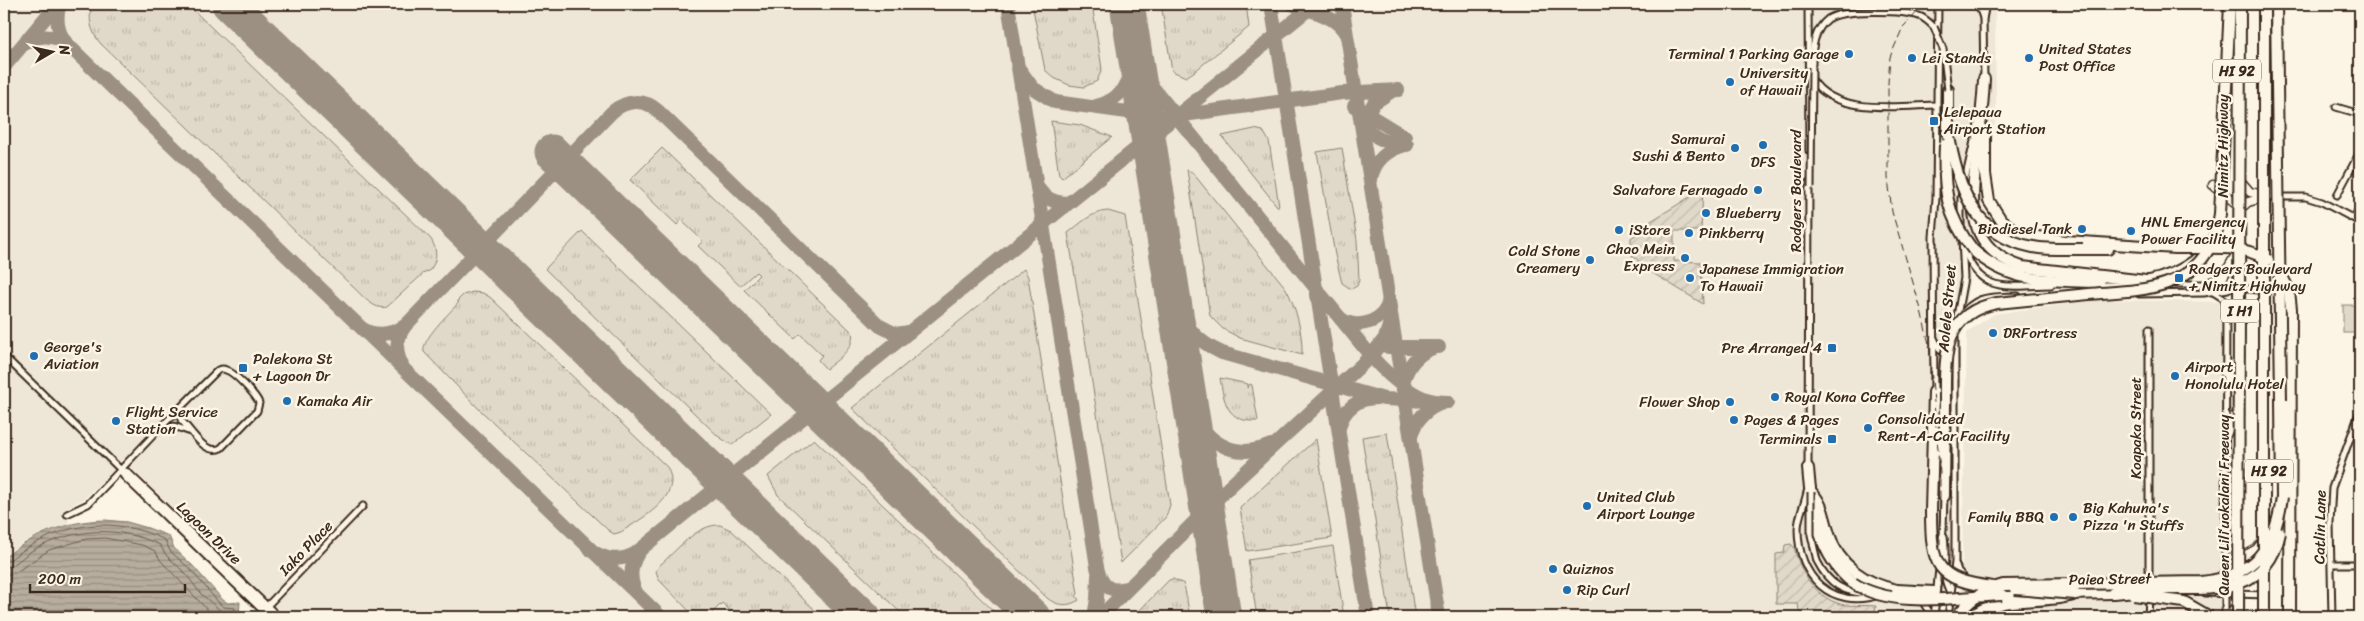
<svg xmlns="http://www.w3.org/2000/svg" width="2364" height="621" font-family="Sriracha,sans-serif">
<defs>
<pattern id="grass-tufts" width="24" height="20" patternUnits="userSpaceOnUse" patternTransform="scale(1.25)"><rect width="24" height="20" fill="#e0d8c8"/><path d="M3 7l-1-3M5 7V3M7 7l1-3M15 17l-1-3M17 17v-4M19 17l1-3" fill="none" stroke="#c1baab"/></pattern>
<pattern id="garden-furrows" width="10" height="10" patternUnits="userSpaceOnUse" patternTransform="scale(1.25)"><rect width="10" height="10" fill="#e0d8c8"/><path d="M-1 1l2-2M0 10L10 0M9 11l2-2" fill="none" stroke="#c1baab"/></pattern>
<pattern id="water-rules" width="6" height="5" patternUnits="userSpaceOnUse" patternTransform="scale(1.25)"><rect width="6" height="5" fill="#b7ad9e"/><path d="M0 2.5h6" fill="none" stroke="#968d80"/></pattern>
</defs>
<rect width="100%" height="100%" fill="#fcf5e5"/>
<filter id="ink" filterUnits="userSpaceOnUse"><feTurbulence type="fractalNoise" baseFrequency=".02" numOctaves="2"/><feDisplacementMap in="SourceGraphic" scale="10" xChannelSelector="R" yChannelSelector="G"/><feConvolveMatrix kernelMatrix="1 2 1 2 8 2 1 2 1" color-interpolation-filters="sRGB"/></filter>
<g filter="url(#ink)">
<g fill="#eee6d6">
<polygon points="4,4 1995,4 1996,116 1960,339 1960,562 1932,617 285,617 123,460 84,499 66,508 69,523 42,533 22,543 4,558"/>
<polygon points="2099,300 2230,302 2232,617 1961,617 1967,332 1994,314"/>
</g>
<g fill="url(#grass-tufts)" stroke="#8e8173">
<path d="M93 4H187L430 238C438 249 438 262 428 272L426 271 387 307C374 311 362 295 353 287L101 44C91 32 87 18 93 4Z"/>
<polygon points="1032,4 1092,4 1102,69 1097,81 1084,87 1069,85 1054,78 1045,70"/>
<polygon points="1161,4 1246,4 1249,27 1195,71 1186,77 1172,71"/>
<polygon points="1051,121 1080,125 1112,137 1062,178 1059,175"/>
<polygon points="1254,129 1263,131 1269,141 1279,206 1277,206 1223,138 1222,136"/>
<path d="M662 148 852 332C856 348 837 360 826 369L818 360 822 355 800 334 795 339 744 290 759 275 756 272 740 286 698 246 703 241 681 220 677 225 630 180Z"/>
<polygon points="1342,148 1357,240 1359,280 1357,286 1351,289 1342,283 1335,255 1317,152"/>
<path d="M1187 170 1192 172 1285 287C1296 305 1303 334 1302 355L1240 338 1223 329 1210 316Z"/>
<path d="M1108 211 1125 216 1170 505 1166 517 1121 563 1068 233C1081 223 1091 212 1108 211Z"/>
<polygon points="582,231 771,414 732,445 719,437 545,269"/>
<path d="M1024 269 1028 277 1078 594 1076 596 1079 600C1068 607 1057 606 1047 598L852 408Z"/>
<path d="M473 292 483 293 491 298 667 467C684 497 642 518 621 532L614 534 609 531 479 409 424 352C421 339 450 313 459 302L457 301 463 295Z"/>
<path d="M1220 378 1248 384 1247 388 1250 384 1252 385 1258 421C1227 423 1224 402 1220 378Z"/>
<polygon points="1387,433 1415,617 1390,617 1362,437"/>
<polygon points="814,439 1000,617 905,617 778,495 768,476"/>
<polygon points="1316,439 1332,538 1247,551 1240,508"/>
<path d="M720 525 731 530 822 617H737L722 603 708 617H695L659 580 656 571 660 565C676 551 697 524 720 525Z"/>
<polygon points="1333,546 1344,617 1257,617 1248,560"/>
<polygon points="1173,579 1184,584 1190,617 1133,617 1169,580"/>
</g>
<rect fill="#e0d8c8" stroke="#8e8173" x="2343" y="305" width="14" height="28"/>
<g fill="url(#garden-furrows)" stroke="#8e8173">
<polygon points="1703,189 1701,231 1674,231 1674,261 1701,262 1703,304 1638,264 1638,260 1631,255 1631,238 1638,233 1638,229"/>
<path d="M1791 544 1794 547C1800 572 1816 600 1845 605 1855 606 1866 605 1876 606L1874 614 1800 617 1798 604H1776V554L1784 553 1785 545Z"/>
</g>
<path fill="url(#water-rules)" stroke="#85796b" d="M105 520 127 522 148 528 169 536 174 548 193 566 223 600 228 603 240 602 239 617H4L5 557C36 533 67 521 105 520Z"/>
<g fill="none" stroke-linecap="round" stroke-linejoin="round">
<g stroke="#6d5e51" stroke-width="1">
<path d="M4 561H8C57 524 108 513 165 540L170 551 190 569 219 603 224 607 235 608 234 617"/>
<path d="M4 568C15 567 24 555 33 550 74 528 118 525 160 545L166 555 185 573 201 594 228 617"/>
<polyline points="4,575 15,573 49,550 86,539 105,538 142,545 155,551 161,561 214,617"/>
</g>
<g stroke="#9c9082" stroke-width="14">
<path d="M60 4C55 19 57 32 67 44L661 617"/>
<path d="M1008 4 1097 567C1101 586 1110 594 1129 587"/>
<polyline points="1271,4 1368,617"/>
<path d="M1292 4C1310 11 1336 15 1346 34"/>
<polyline points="1342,4 1439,617"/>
<path d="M24 44C38 34 53 34 67 44"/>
<path d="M1134 45 1140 67 1150 84 1366 350C1381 369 1411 398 1435 401"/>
<polyline points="4,67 57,4"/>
<polyline points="1020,70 1033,88 1055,102 1156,116 1169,117 1342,93 1398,90"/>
<path d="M1096 106C1124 100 1132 78 1133 53"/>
<polyline points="1354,106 1405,137"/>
<path d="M1361 121C1371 138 1387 144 1407 145"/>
<polyline points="1363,121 1374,103 1392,91"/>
<path d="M1371 179C1374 161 1387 150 1405 145"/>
<path d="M1037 186C1043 198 1057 205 1070 202"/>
<path d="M1172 290C1180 320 1193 340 1222 353L1384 399 1448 402"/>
<path d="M1340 318C1357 331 1386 322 1389 299"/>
<path d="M363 329C377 337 392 334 405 326"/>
<polyline points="1388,347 1439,347"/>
<path d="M402 365C395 352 396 338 405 326L612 112C626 100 644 98 658 111L880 326 896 334 909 332"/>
<path d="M1403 383C1407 367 1417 354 1433 348"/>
<path d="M1190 402C1201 440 1232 462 1271 445"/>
<path d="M1339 428C1343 409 1358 398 1377 398"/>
<path d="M1411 437C1414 421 1427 408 1442 403"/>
<path d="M592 551C607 560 620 562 636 553L1315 4"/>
<path d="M636 592C628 577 631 562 641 549"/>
<polyline points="1094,617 1097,599 1098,576"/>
<polyline points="1100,617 1228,488 1371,356 1385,338 1391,320"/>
</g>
<g stroke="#9c9082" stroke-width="35">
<polyline points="229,4 864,617"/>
<polyline points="1127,4 1224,617"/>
<polyline points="552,152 1033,617"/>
</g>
<defs>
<g id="minor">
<polyline points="1808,4 1809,151"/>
<polyline points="1978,4 1983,18"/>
<path d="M1812 64C1812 48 1814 30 1828 19 1842 9 1902 10 1919 16 1925 18 1929 22 1934 27"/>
<path d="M1812 79C1834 116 1900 106 1937 105"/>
<polyline points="1984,80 1983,19 1986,4"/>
<polyline points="2336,107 2360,114"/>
<polyline points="2337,195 2360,152"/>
<polyline points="2277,197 2306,197 2322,202 2360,222"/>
<polyline points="2354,218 2360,207"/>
<polyline points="1961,225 1961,197 1974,141"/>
<path d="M1965 251C1981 296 2011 285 2051 285"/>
<polyline points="2172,284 2206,284 2266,291"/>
<polyline points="2097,285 2141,285"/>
<polyline points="2213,292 2224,299 2226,304 2225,577"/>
<polyline points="2139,294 2204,293 2228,289"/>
<path d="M1958 319C1975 294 1991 297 2018 296"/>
<polyline points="1955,327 1964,278 1962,239"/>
<polyline points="2149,329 2149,583"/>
<polyline points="1934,338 1940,350 1947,354"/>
<polyline points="4,356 121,470"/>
<polyline points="1934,393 1933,237 1936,198 1938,4"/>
<polyline points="159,431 174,426 188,431"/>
<polyline points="1937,431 1940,458"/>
<polyline points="1808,468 1809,182"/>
<path d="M1807 492C1805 504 1798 516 1798 529 1798 577 1831 610 1879 595"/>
<path d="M67 514 88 504 161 427 218 370C222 369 222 368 226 370 234 372 257 396 259 403L257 411 221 448C205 456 191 430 181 420V408"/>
<path d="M1944 537C1948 560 1939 574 1951 594"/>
<path d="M1817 561C1829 585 1844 593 1870 594"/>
<polyline points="2332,564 2360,564"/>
<polyline points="1956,565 1958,571 1966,580"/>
<polyline points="2225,591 2225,617"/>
<polyline points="2205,593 2266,595"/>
<polyline points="1922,601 1932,616"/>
<polyline points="267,606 363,506"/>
<polyline points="1934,617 1943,530 1944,496"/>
<polyline points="1948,617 1955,562 1955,338"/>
<polyline points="2148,617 2149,597"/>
<polyline points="2332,617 2330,523 2332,488 2360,411"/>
</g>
<g id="tertiary">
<polyline points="121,470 127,472 278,617"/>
<polyline points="121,470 124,476 270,617"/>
</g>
<g id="primary">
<polyline points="2239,179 2250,192 2268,196"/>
<polyline points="2213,185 2237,204"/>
<polyline points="2239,210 2248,202 2263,198"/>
<polyline points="2269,279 2269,4"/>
<polyline points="2206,284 2223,277 2234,258"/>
<polyline points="2226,314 2235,308"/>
<polyline points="2225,373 2234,383"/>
<polyline points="2226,435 2234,416"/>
<polyline points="2225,539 2234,516"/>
<polyline points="2237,550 2246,555 2257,549 2264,539"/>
<polyline points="2229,617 2235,607"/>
</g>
<g id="motorway">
<path d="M1984 79C1983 103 1980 128 1977 152 1971 202 1964 248 2022 267L2146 281"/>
<polyline points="1948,131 1948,90"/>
<polyline points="1985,137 1985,174 1989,201 2001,220 2014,230 2030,236 2066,241 2176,248"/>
<polyline points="2083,249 2108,249"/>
<path d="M1973 250C2011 285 2051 280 2099 282"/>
<path d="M2141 282C2165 280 2197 265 2211 244 2217 236 2218 224 2220 214"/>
<polyline points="2281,400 2282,497"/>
<path d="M1808 468C1811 508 1819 557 1853 583"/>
<path d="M1811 492C1823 503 1824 519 1829 534 1838 566 1866 584 1897 590"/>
<polyline points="1944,496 1945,404"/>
<polyline points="1931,511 1934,392"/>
<polyline points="2066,594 2113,593"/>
<polyline points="2002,595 2034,594"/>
<path d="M1971 617C1998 594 2040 605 2073 595"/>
<polyline points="2290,617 2291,309"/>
</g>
</defs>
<use href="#minor" stroke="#3b2a1e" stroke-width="9"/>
<use href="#tertiary" stroke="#3b2a1e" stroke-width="10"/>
<use href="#primary" stroke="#3b2a1e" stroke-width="11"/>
<use href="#motorway" stroke="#3b2a1e" stroke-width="14"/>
<use href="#minor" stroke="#fcf5e5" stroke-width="5"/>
<use href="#tertiary" stroke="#fcf5e5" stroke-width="6"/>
<use href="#primary" stroke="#fcf5e5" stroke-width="8"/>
<use href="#motorway" stroke="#fcf5e5" stroke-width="10"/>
<polyline stroke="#3b2a1e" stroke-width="1" stroke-dasharray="8 4" stroke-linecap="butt" points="1925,4 1903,27 1890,57 1888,83 1888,178 1892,212 1920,306 1929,344 1940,473 1940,617"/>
<defs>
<g id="minor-bridge">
<polyline points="1934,27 1943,49 1948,90"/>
<polyline points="1811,187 1812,67"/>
<polyline points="1811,492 1811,535 1817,561"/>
</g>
<g id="motorway-bridge">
<polyline points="2276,4 2281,400"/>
<path d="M1948 131C1957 184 1972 236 2033 247 2049 250 2067 249 2083 249"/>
<path d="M1945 145C1943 188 1946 216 1973 250"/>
<polyline points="2220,214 2230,4"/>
<path d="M2176 248C2206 249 2242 243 2268 260"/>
<polyline points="2281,274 2289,291 2291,309"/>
<path d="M1945 404C1945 359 1941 313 1997 303 2028 300 2058 297 2089 294 2135 290 2186 293 2211 245"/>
<path d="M1931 511C1931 566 1936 580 1993 587"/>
<path d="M1853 583C1892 609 1957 597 2002 595"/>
<polyline points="2015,589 2075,594"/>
<polyline points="1897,590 1934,592"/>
<path d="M2113 593C2127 592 2141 590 2155 589 2205 588 2266 599 2280 533"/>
<polyline points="2134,595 2184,602 2210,617"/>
<path d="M1957 617C1968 600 1984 590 2003 585L2201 582C2254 577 2276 547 2282 497"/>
<polyline points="2238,617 2240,4"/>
<polyline points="2264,617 2264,4"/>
</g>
</defs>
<use href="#minor-bridge" stroke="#3b2a1e" stroke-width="9" stroke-linecap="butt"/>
<use href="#motorway-bridge" stroke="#3b2a1e" stroke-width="14" stroke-linecap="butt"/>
<use href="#minor-bridge" stroke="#fcf5e5" stroke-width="5"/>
<use href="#motorway-bridge" stroke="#fcf5e5" stroke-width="10"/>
</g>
</g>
<g fill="#1f6fb2" stroke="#fcf5e5" stroke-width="2">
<circle cx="1849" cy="54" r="5"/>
<circle cx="1912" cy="58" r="5"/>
<circle cx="2029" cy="58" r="5"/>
<circle cx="1730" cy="82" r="5"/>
<rect x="1929" y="116" width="10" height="10" rx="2.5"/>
<circle cx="1763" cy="145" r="5"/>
<circle cx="1735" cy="148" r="5"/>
<circle cx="1758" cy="190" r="5"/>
<circle cx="1706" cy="213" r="5"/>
<circle cx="2082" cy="229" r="5"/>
<circle cx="1619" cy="230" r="5"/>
<circle cx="2131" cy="231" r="5"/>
<circle cx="1689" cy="233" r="5"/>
<circle cx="1685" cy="258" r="5"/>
<circle cx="1590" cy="260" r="5"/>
<circle cx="1690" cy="278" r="5"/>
<rect x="2174" y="273" width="10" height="10" rx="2.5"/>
<circle cx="1993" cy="333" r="5"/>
<rect x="1827" y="343" width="10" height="10" rx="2.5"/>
<circle cx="34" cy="356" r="5"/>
<rect x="238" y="363" width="10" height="10" rx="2.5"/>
<circle cx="2175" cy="376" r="5"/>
<circle cx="1775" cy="397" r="5"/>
<circle cx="287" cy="401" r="5"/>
<circle cx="1730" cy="402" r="5"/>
<circle cx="1734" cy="420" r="5"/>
<circle cx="116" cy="421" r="5"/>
<circle cx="1868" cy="428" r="5"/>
<rect x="1827" y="434" width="10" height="10" rx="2.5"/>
<circle cx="1587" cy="506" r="5"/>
<circle cx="2054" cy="517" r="5"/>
<circle cx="2073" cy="517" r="5"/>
<circle cx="1553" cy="569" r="5"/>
<circle cx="1567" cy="590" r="5"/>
</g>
<g text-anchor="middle" stroke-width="5" stroke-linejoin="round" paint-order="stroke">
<g fill="#fcf5e5" stroke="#75675a" stroke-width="1">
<rect x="2213" y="59.5" width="48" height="23" rx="4"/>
<rect x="2221" y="299.5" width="38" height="23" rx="4"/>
<rect x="2245" y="459.5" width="48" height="23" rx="4"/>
</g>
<g font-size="14" font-weight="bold" fill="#3b2a1e">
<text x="2237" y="76">HI 92</text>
<text x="2240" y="316">I H1</text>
<text x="2269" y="476">HI 92</text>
</g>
<g font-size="15" fill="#3b2a1e" stroke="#fcf5e5" text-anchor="start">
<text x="2039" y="54">United States<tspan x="2039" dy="17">Post Office</tspan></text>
<text x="1839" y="59" text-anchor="end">Terminal 1 Parking Garage</text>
<text x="1922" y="63">Lei Stands</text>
<text x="1740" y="78">University<tspan x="1740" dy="17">of Hawaii</tspan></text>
<text x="1944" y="117">Lelepaua<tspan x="1944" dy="17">Airport Station</tspan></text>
<text x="1725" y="144" text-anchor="end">Samurai<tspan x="1725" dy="17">Sushi &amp; Bento</tspan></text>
<text x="1763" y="167" text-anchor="middle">DFS</text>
<text x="1748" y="195" text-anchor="end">Salvatore Fernagado</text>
<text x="1716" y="218">Blueberry</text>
<text x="2141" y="227">HNL Emergency<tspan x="2141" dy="17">Power Facility</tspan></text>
<text x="2072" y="234" text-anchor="end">Biodiesel Tank</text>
<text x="1629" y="235">iStore</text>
<text x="1699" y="238">Pinkberry</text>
<text x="1675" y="254" text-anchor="end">Chao Mein<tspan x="1675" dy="17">Express</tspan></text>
<text x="1580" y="256" text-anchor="end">Cold Stone<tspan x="1580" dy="17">Creamery</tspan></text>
<text x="1700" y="274">Japanese Immigration<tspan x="1700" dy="17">To Hawaii</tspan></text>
<text x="2189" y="274">Rodgers Boulevard<tspan x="2189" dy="17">+ Nimitz Highway</tspan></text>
<text x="2003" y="338">DRFortress</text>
<text x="44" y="352">George's<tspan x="44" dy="17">Aviation</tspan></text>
<text x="1822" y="353" text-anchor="end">Pre Arranged 4</text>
<text x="253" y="364">Palekona St<tspan x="253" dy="17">+ Lagoon Dr</tspan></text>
<text x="2185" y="372">Airport<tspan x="2185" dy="17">Honolulu Hotel</tspan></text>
<text x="1785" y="402">Royal Kona Coffee</text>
<text x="297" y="406">Kamaka Air</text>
<text x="1720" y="407" text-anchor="end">Flower Shop</text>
<text x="126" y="417">Flight Service<tspan x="126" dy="17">Station</tspan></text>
<text x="1878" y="424">Consolidated<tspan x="1878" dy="17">Rent-A-Car Facility</tspan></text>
<text x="1744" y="425">Pages &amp; Pages</text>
<text x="1822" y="444" text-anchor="end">Terminals</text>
<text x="1597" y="502">United Club<tspan x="1597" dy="17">Airport Lounge</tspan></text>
<text x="2083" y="513">Big Kahuna's<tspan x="2083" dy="17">Pizza 'n Stuffs</tspan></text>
<text x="2044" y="522" text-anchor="end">Family BBQ</text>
<text x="1563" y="574">Quiznos</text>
<text x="1577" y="595">Rip Curl</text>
</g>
<g font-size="15" fill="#3b2a1e" stroke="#fcf5e5">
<text transform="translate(2223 146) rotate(-90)" y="5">Nimitz Highway</text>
<text transform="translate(1796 191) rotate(-90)" y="5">Rodgers Boulevard</text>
<text transform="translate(1947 308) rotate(-85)" y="5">Aolele Street</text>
<text transform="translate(2136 428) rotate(-90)" y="5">Koapaka Street</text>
<text transform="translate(2224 505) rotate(-90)" y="5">Queen Liliʻuokalani Freeway</text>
<text transform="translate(2320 527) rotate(-89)" y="5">Catlin Lane</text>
<text transform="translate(209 533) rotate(44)" y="5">Lagoon Drive</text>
<text transform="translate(306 548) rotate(-46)" y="5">Iako Place</text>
<text transform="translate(2110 579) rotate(-1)" y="5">Paiea Street</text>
</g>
</g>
<rect width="2364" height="621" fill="none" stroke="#fcf5e5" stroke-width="20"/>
<rect x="10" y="10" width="2344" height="601" fill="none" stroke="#3b2a1e" stroke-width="2" filter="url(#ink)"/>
<g transform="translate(52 52) rotate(81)" stroke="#fcf5e5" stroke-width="4" paint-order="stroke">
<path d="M0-4L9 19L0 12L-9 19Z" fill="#3b2a1e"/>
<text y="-8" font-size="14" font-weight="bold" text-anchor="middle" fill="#3b2a1e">N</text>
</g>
<path d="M30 584v8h155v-8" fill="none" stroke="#3b2a1e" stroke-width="2.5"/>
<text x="38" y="584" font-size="15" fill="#3b2a1e" stroke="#fcf5e5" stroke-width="4" paint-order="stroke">200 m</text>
</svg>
